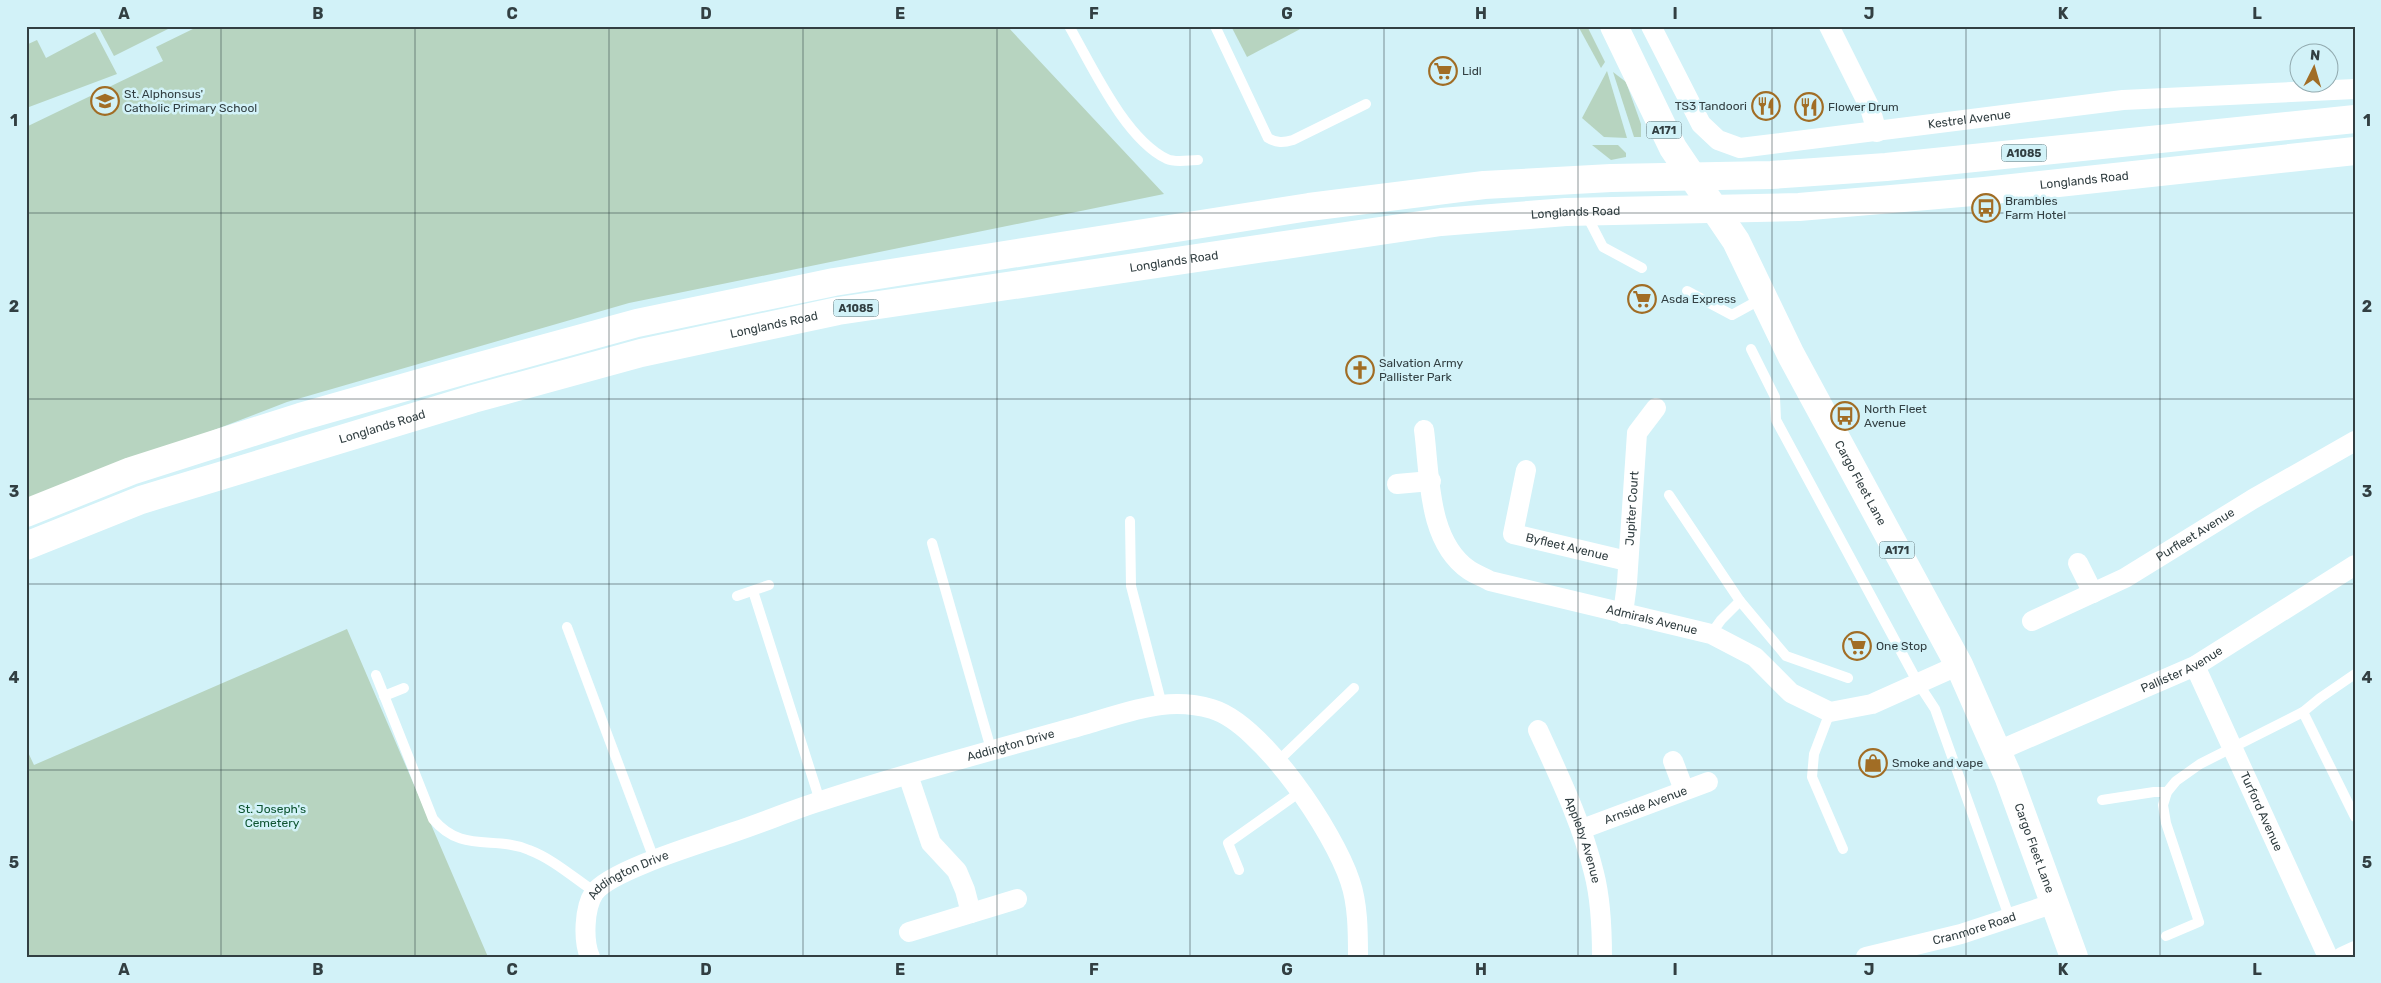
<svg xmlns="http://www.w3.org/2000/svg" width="2381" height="983" font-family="Rubik,sans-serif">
<rect width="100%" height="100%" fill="#d2f2f8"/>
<g fill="#b7d4c0">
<polygon points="98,26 174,26 114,56"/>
<polygon points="199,26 1007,26 1164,194 629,303 287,402 26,502 26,127 163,61 156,47"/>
<polygon points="1231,26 1306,26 1247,57"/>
<polygon points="1578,26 1587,26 1605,62 1601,68"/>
<polygon points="95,32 117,74 29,107 26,104 26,45 37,40 46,58"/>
<polygon points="1607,71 1627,138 1604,137 1582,118"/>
<polygon points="1613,72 1626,82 1641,124 1641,137 1634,137"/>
<polygon points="1592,145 1618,145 1626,153 1626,157 1611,160"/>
<polygon points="347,629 488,957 26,957 26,748 34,765"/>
</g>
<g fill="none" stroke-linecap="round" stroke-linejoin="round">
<g stroke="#fff" stroke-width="10">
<path d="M1069 26C1092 66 1125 139 1167 159 1175 163 1189 160 1198 160"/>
<path d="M1215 26 1268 138C1277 143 1283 143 1293 140L1366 104"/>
<polyline points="1586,214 1603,247 1642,268"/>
<polyline points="1687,291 1732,315 1763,298"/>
<polyline points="1751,349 1775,397 1776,420 1918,683 1935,709 2010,919"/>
<polyline points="1669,495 1740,601 1786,656 1848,678"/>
<polyline points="1130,521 1131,586 1162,705"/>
<polyline points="932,543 991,749"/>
<polyline points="753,591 820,801"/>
<polyline points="737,596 769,585"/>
<polyline points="567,627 654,859"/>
<polyline points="1711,634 1721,620 1740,601"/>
<path d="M376 675 433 819C462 854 494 835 529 850 553 859 574 878 595 892"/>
<polyline points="384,696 404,688"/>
<polyline points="1830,712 1814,754 1812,777 1843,849"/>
<polyline points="2303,712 2355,817"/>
<polyline points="1277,762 1354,688"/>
<polyline points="2102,800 2154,792 2167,792"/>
<polyline points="1239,870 1228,843 1293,797 1298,791"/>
<polyline points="2166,936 2199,922 2166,823 2163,805 2167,792 2176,781 2200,764 2303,712 2320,698 2355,674"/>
</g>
<g stroke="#fff" stroke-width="20">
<path id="s1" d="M1651 26 1701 124 1718 140 1740 148 2123 100 2355 89"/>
<polyline points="1829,26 1870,108 1877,132"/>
<path id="s2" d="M1424 430C1430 475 1427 541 1469 570 1475 574 1483 577 1490 581L1711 634 1755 657 1791 693 1830 712 1872 704 1959 665"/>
<path id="s3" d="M1526 470 1513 534 1627 561"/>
<polyline points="1397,484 1431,481"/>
<polyline points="2078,563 2093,593"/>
<path id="s4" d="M1623 614 1627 583 1637 433 1656 408"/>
<path id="s5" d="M2032 621 2125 578 2253 499 2355 441"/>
<path id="s6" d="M2195 666 2328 957"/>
<path id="s7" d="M1538 730C1559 776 1582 823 1594 873 1601 900 1602 929 1602 957"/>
<path id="s8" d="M1998 751 2195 666 2355 565"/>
<polyline points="1673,761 1684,790"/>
<polyline points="908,775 931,843 957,871 965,890 971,913"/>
<path id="s9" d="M1582 829 1708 782"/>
<polyline points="909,932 1017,899"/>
<path id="s10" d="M590 957C583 941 584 908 594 893 610 870 706 842 734 832 764 822 792 810 821 801 909 772 998 749 1087 724 1111 717 1136 708 1161 705 1178 703 1195 704 1212 709 1262 724 1334 832 1350 881 1358 904 1358 932 1358 957"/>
<path id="s11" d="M1866 957 1961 934 2055 903"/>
<polyline points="2342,957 2355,951"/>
</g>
<g stroke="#fff" stroke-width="28">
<path id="s12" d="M1614 26 1673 148 1736 241 1791 355 1959 665 2008 776 2074 957"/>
<polyline points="26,513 131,471 300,417 462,371 637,323 834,282 1309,207 1484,185 1611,178 1771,175 1886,167 2355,119"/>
<path id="s13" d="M26 546 141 500 473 399 641 353 838 311 1441 222 1566 212 1799 207 1984 191 2355 151"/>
</g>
</g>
<path fill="none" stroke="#323f42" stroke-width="1" stroke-opacity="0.55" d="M221 26V957M415 26V957M609 26V957M803 26V957M997 26V957M1190 26V957M1384 26V957M1578 26V957M1772 26V957M1966 26V957M2160 26V957M26 213H2355M26 399H2355M26 584H2355M26 770H2355"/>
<defs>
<symbol id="supermarket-ring" viewBox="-11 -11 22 22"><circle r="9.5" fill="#d2f2f8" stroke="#a16d25" stroke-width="1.5"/><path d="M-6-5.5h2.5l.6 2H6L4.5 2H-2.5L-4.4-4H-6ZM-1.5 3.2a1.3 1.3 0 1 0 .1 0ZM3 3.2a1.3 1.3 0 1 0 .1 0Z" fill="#a16d25"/></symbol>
<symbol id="school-ring" viewBox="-11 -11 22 22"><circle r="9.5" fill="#d2f2f8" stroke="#a16d25" stroke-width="1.5"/><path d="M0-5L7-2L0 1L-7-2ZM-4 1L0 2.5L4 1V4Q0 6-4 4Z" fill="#a16d25"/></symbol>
<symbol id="restaurant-ring" viewBox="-11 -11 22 22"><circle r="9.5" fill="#d2f2f8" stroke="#a16d25" stroke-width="1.5"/><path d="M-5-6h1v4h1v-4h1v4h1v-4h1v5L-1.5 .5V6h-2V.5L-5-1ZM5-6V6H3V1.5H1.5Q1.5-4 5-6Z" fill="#a16d25"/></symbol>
<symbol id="bus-ring" viewBox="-11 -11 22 22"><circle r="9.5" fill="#d2f2f8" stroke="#a16d25" stroke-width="1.5"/><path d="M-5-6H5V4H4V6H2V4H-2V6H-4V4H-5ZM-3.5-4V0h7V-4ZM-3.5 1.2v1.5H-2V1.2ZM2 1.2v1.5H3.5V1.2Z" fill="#a16d25"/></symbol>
<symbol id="church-ring" viewBox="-11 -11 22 22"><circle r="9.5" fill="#d2f2f8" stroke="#a16d25" stroke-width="1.5"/><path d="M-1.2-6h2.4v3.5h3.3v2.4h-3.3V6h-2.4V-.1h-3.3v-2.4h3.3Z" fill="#a16d25"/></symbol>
<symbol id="shop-ring" viewBox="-11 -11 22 22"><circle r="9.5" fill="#d2f2f8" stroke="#a16d25" stroke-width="1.5"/><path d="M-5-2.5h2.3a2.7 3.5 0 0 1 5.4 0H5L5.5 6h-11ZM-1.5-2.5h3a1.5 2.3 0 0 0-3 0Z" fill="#a16d25"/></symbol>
</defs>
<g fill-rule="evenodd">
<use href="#supermarket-ring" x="1427" y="55" width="32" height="32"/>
<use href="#school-ring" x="89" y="85" width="32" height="32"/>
<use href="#restaurant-ring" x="1750" y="90" width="32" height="32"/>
<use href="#restaurant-ring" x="1793" y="91" width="32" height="32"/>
<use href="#bus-ring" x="1970" y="192" width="32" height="32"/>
<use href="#supermarket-ring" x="1626" y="283" width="32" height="32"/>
<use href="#church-ring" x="1344" y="354" width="32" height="32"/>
<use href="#bus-ring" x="1829" y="400" width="32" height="32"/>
<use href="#supermarket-ring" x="1841" y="630" width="32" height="32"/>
<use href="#shop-ring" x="1857" y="747" width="32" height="32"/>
</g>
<g text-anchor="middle" stroke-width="5" stroke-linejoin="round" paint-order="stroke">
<g fill="#d2f2f8" stroke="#627579" stroke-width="1">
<rect x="1646.5" y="121.5" width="35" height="17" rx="4"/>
<rect x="2001.5" y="144.5" width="45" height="17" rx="4"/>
<rect x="833.5" y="299.5" width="45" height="17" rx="4"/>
<rect x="1879.5" y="541.5" width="35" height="17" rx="4"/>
</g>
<g font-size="11" font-weight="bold" fill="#323f42">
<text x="1664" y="134">A171</text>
<text x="2024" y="157">A1085</text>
<text x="856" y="312">A1085</text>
<text x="1897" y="554">A171</text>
</g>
<g font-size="12" fill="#323f42" stroke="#d2f2f8" text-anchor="start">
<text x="1462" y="75">Lidl</text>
<text x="124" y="98">St. Alphonsus'<tspan x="124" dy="14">Catholic Primary School</tspan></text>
<text x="1747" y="110" text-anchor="end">TS3 Tandoori</text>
<text x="1828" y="111">Flower Drum</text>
<text x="2005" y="205">Brambles<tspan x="2005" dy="14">Farm Hotel</tspan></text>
<text x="1661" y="303">Asda Express</text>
<text x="1379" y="367">Salvation Army<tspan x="1379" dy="14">Pallister Park</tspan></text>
<text x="1864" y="413">North Fleet<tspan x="1864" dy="14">Avenue</tspan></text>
<text x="1876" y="650">One Stop</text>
<text x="1892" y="767">Smoke and vape</text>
</g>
<g font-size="12" fill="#323f42" stroke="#d2f2f8">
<text dy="4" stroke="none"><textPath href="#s1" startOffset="388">Kestrel Avenue</textPath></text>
<text dy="4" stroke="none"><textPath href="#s13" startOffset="2101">Longlands Road</textPath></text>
<text dy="4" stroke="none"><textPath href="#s13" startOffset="1591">Longlands Road</textPath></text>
<text dy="4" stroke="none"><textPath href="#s13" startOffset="1186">Longlands Road</textPath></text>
<text dy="4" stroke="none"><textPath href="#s13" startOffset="781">Longlands Road</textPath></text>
<text dy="4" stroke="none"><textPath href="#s13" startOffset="376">Longlands Road</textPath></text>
<text dy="4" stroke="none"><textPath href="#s12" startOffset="520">Cargo Fleet Lane</textPath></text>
<text dy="4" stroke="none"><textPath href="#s4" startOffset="106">Jupiter Court</textPath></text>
<text dy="4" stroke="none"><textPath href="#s5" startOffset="185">Purfleet Avenue</textPath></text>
<text dy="4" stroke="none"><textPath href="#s3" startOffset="121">Byfleet Avenue</textPath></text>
<text dy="4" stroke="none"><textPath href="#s2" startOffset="342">Admirals Avenue</textPath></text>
<text dy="4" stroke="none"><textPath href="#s8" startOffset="201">Pallister Avenue</textPath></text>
<text dy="4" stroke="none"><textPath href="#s10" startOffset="510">Addington Drive</textPath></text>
<text dy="4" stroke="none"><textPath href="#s9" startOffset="68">Arnside Avenue</textPath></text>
<text dy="4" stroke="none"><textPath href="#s6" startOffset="160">Turford Avenue</textPath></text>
<text dy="4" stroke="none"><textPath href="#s7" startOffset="119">Appleby Avenue</textPath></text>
<text dy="4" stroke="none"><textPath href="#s12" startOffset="925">Cargo Fleet Lane</textPath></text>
<text dy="4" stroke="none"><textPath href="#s10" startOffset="105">Addington Drive</textPath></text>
<text dy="4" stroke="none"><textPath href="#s11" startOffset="112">Cranmore Road</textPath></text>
</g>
<g font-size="12" fill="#0e5431" stroke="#d2f2f8">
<text x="272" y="813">St. Joseph's<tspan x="272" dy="14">Cemetery</tspan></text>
</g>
</g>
<rect width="2381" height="983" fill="none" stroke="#d2f2f8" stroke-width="55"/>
<g transform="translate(2314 68) rotate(5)"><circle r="24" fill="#d2f2f8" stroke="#92aaaf"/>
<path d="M0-4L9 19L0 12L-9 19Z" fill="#a16d25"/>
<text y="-8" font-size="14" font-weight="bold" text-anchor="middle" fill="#323f42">N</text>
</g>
<rect x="28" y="28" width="2326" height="928" fill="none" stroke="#323f42" stroke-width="2"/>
<g font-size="16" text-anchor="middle" font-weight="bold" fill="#323f42">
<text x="124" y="19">A</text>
<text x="318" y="19">B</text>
<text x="512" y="19">C</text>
<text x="706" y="19">D</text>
<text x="900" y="19">E</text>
<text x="1094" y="19">F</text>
<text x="1287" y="19">G</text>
<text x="1481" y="19">H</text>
<text x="1675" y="19">I</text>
<text x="1869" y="19">J</text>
<text x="2063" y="19">K</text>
<text x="2257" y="19">L</text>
<text x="14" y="126">1</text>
<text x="2367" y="126">1</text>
<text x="14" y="312">2</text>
<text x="2367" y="312">2</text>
<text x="14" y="497">3</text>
<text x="2367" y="497">3</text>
<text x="14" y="683">4</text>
<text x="2367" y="683">4</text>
<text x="14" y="868">5</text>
<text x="2367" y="868">5</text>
<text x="124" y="975">A</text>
<text x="318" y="975">B</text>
<text x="512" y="975">C</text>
<text x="706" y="975">D</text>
<text x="900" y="975">E</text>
<text x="1094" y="975">F</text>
<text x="1287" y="975">G</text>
<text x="1481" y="975">H</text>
<text x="1675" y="975">I</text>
<text x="1869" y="975">J</text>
<text x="2063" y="975">K</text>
<text x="2257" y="975">L</text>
</g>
</svg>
